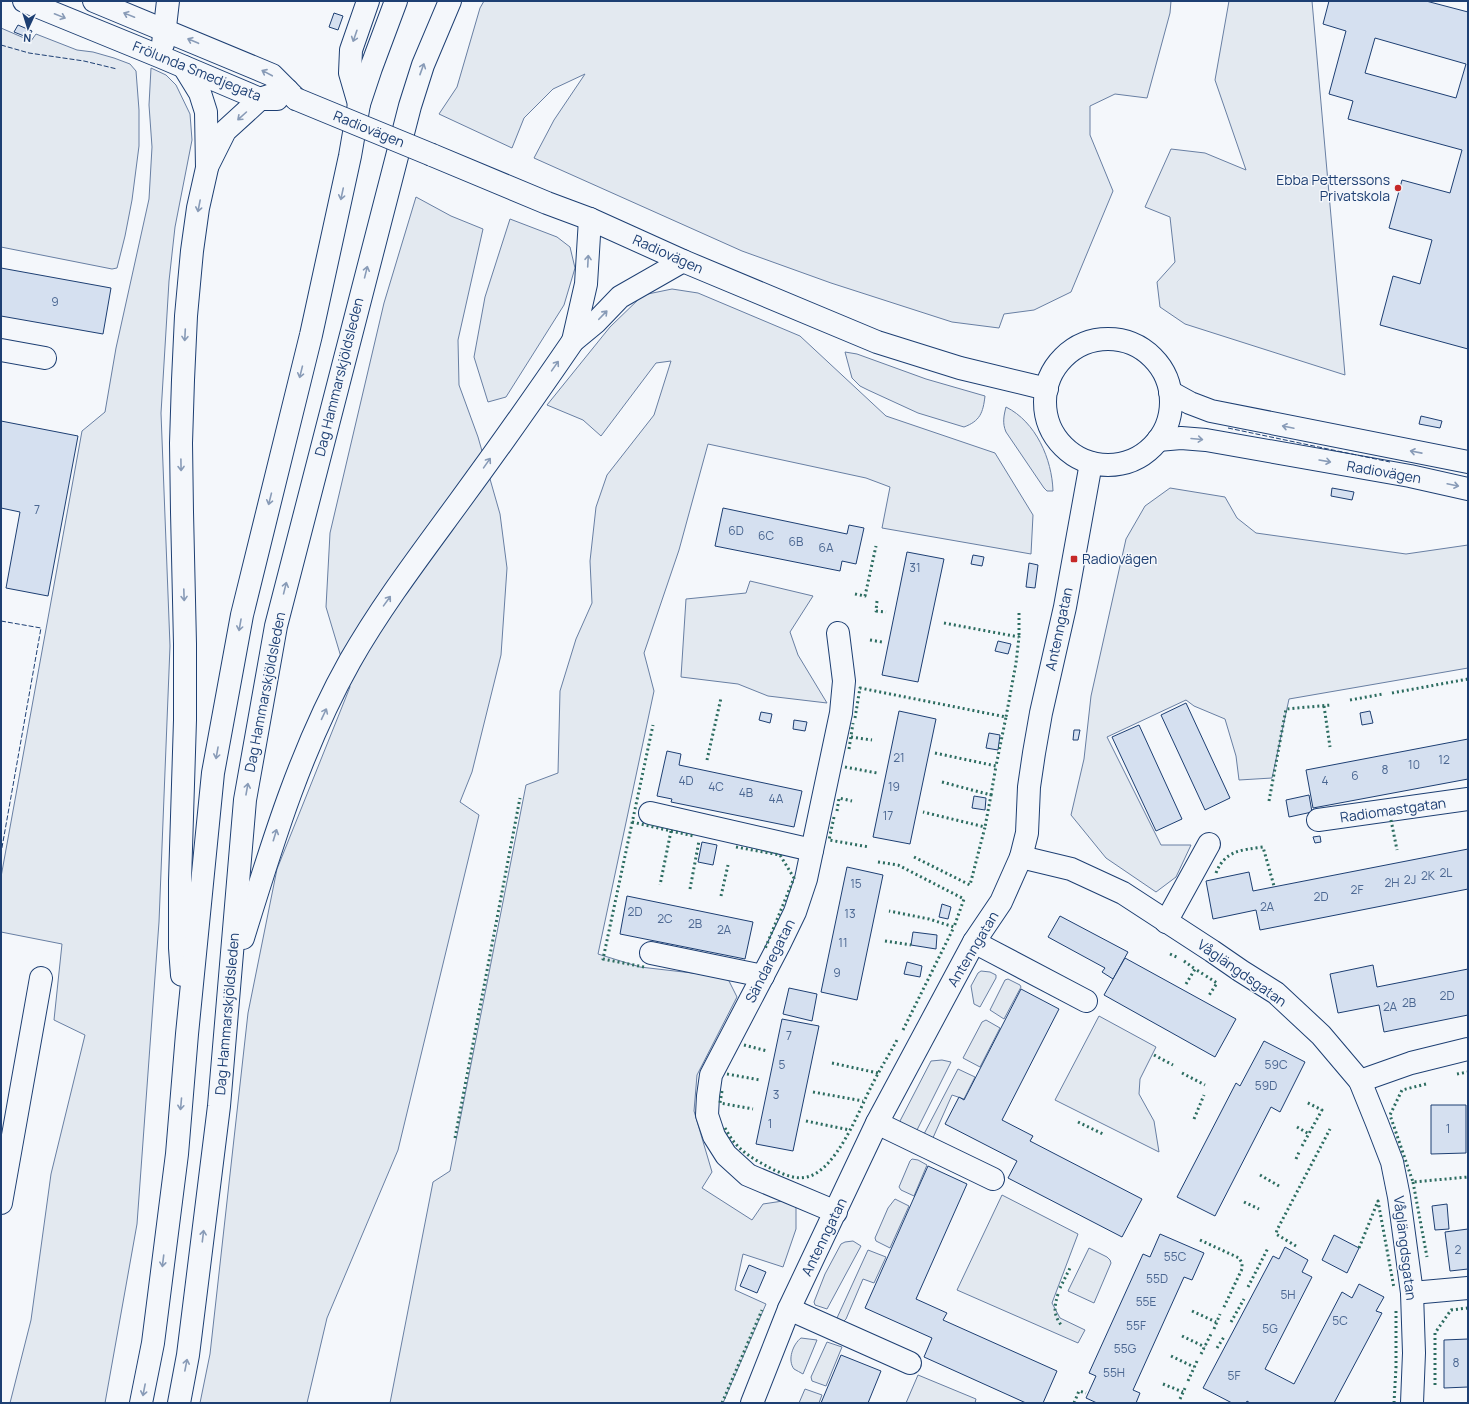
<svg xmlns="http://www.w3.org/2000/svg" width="1469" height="1404" font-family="Manrope,sans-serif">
<rect width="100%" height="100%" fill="#f4f7fb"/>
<g fill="#e3e9f0" stroke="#687fa3">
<polygon points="484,1 1171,1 1170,13 1147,98 1115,94 1090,106 1090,135 1113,191 1071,292 1034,310 1004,314 999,328 952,322 831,283 742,251 534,158 554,120 585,74 553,89 524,118 512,148 439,114 457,87 480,8"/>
<polygon points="1229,1 1312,1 1345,375 1185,324 1160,307 1157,282 1175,262 1170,217 1145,207 1171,149 1205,153 1246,170 1215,80"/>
<polygon points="1,28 31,41 36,34 77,50 93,52 114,58 130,64 136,71 139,110 139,146 132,200 125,236 117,268 112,269 1,247"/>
<polygon points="151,68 166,75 176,85 190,114 192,140 175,227 169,281 161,413 170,646 159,922 137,1224 105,1403 10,1403 31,1320 51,1174 85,1035 54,1020 62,944 1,932 1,877 82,431 105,412 116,348 149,199 152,147 149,105"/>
<polygon points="416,197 451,216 483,229 458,340 459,385 478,437 500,514 507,568 501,655 472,772 460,802 479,815 398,1150 327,1318 307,1403 200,1403 210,1354 248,1013 277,869 350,687 326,607 330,533 384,303"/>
<polygon points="510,219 557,237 570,247 575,268 564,305 506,397 488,402 474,357 485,297"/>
<polygon points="672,289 698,293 800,336 886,416 995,453 1033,515 1031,554 882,528 890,487 866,478 708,444 679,550 644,653 654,691 598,954 640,967 727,977 737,997 697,1075 694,1111 712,1172 702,1188 752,1220 763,1204 796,1199 796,1229 783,1267 743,1254 735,1290 766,1304 723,1403 390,1403 433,1182 450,1171 526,785 558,773 560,691 576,639 592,603 590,561 596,507 607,475 654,415 671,361 656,363 601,436 583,420 547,405 610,327 643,295"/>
<path d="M845 352 857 354 926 379 985 396C983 413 980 421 964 427L918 413 868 390 860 386 852 378Z"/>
<path d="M1006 407C1036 422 1052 459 1053 491H1047L1044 488 1006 432C1002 423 1004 415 1006 407Z"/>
<polygon points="1170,488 1225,497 1237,518 1256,533 1406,554 1468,545 1468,668 1289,699 1272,778 1239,780 1236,756 1225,719 1194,706 1186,700 1107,737 1161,845 1191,845 1176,877 1156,892 1106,858 1071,815 1084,759 1091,696 1126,539 1145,506"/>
<polygon points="750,581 813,596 790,632 798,655 827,703 768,696 738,684 681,677 686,599 746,593"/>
<polygon points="981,971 990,972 996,975 996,978 980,1007 974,1004 971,986 978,973"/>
<polygon points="1008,979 1020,985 1021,987 1004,1019 990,1010 1005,980"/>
<polygon points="1099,1016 1156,1047 1140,1079 1139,1094 1154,1121 1159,1152 1055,1100"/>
<polygon points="986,1020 1000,1028 980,1067 963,1058 982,1022"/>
<polygon points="942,1060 951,1062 916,1132 902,1129 900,1121 931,1061"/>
<polygon points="958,1069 975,1077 964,1099 952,1095 932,1140 924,1134"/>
<polygon points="912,1159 918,1160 927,1165 914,1196 901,1190 899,1187 910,1161"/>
<polygon points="1002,1195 1078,1234 1052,1303 1060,1318 1085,1330 1078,1343 957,1290"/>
<polygon points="895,1199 909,1206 890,1248 876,1241 875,1238 888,1208"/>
<polygon points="853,1241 861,1246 827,1309 815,1305 814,1302 825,1274 841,1244 845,1242"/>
<polygon points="1089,1248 1107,1257 1110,1260 1111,1263 1094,1303 1068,1291"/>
<polygon points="868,1250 886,1257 874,1283 863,1279 846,1319 842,1323 839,1323 837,1318"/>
<path d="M801 1338 817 1340 803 1374C800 1372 797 1371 794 1369 787 1360 793 1344 801 1338Z"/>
<polygon points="827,1342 842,1347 826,1386 812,1381 811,1377"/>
<polygon points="918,1375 976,1399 975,1403 906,1403"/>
<polygon points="805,1389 822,1395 819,1403 799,1403"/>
</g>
<g fill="#d5e0f0" stroke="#1d3f73" fill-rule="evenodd">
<path d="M1329 1H1426L1468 12V349L1380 325 1393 276 1420 284 1432 240 1389 228 1402 180 1450 193 1462 150 1348 119 1353 101 1329 94 1346 31 1323 24ZM1375 38 1466 64 1456 98 1365 73Z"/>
<polygon points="334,13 343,16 338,30 329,27"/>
<polygon points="18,25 32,31 29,38 14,32"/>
<polygon points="1,268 111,288 103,334 1,316"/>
<polygon points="1421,416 1442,421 1440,428 1419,424"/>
<polygon points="1,421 78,436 48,596 6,588 20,512 1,508"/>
<polygon points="1332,488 1354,492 1352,500 1331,496"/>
<polygon points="723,508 847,534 849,525 864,528 856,564 842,561 840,571 715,546"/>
<polygon points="907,552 944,559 918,682 882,675"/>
<polygon points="973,555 984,557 982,566 971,564"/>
<polygon points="1029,563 1038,565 1035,588 1026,587"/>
<polygon points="998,641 1011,644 1008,654 995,651"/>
<polygon points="1186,703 1230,798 1205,810 1161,715"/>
<polygon points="899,711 936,719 910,844 873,837"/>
<polygon points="1370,711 1373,723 1362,725 1360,713"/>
<polygon points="761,712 772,714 770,723 759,720"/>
<polygon points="794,720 807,722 805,731 793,729"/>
<polygon points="1139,725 1182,819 1156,831 1112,737"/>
<polygon points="1074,730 1080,730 1078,740 1073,740"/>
<polygon points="989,733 1000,735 998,750 986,748"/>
<polygon points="1468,739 1468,779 1313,808 1306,770"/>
<polygon points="667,751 681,754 679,765 802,791 794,827 671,802 672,799 657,796"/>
<polygon points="1309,795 1312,812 1289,817 1286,800"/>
<polygon points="974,796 986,798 985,810 972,808"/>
<polygon points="1320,836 1321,842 1315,843 1313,837"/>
<polygon points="702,842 717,845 713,865 698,862"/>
<polygon points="1468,849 1468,889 1260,930 1256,910 1213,919 1206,881 1249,872 1253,891"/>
<polygon points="847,867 883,875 857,1000 821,992"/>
<polygon points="627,896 753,922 745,959 620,934"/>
<polygon points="942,904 951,907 948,919 939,917"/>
<polygon points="1060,916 1128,952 1113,979 1102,972 1105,968 1048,937"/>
<polygon points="913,932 937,935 936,949 911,945"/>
<polygon points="1125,958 1236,1019 1215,1057 1104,995"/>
<polygon points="907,962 922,966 920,977 904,974"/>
<polygon points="1373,965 1377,987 1468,969 1468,1015 1384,1032 1379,1005 1338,1013 1330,974"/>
<polygon points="789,988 817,994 812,1021 783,1014"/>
<polygon points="1021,989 1059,1009 1002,1120 1033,1136 1030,1141 1142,1199 1122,1237 1008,1178 1017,1161 945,1124 959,1097 964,1100"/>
<polygon points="782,1019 819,1026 793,1151 756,1144"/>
<polygon points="1264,1041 1305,1062 1280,1112 1271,1107 1215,1216 1177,1197 1236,1083 1240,1086"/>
<polygon points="1431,1105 1466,1105 1466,1153 1431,1154"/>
<polygon points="928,1166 967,1184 916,1299 947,1313 943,1320 1057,1371 1043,1403 1026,1403 924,1357 932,1338 865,1308"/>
<polygon points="1447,1204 1449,1229 1435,1230 1432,1206"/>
<polygon points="1468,1229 1468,1269 1450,1271 1445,1232"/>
<polygon points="1160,1234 1204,1253 1192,1280 1184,1277 1133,1390 1140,1393 1136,1403 1097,1403 1086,1398 1096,1376 1089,1373 1143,1254 1150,1257"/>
<polygon points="1334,1235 1359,1248 1347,1273 1322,1260"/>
<polygon points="1285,1247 1308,1260 1302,1272 1312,1277 1265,1369 1294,1384 1342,1292 1352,1298 1359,1284 1384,1297 1376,1311 1382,1313 1334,1403 1250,1403 1247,1401 1246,1403 1232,1403 1203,1388 1273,1256 1279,1259"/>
<polygon points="749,1265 766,1272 757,1293 740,1286"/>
<polygon points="1468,1339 1468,1387 1444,1388 1444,1340"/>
<polygon points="841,1355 881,1371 868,1403 821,1403"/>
</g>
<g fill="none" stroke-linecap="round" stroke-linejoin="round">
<defs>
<g id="minor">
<polyline points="24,1 161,57 260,99 277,99"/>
<polyline points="94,1 272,75 296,99"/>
<polyline points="163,44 168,1"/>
<polyline points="359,104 350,73 351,50 368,1"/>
<polyline points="432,155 547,203 590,219 683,261 877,342 960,368 1047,389"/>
<circle cx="1108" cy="402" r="63"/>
<polyline points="1,350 45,358"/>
<polyline points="1170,392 1190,403 1211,411 1468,462"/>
<polyline points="1158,440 1181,438 1206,440 1410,476 1468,489"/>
<polyline points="650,813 812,850"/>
<polyline points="1318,820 1468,799"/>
<polyline points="1021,857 1071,869 1123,893 1212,951 1241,971 1276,993 1321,1035 1360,1081 1377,1123 1392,1162 1399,1197 1412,1293 1414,1353 1412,1403"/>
<polyline points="1166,922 1209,844"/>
<polyline points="974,942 1086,1001"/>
<polyline points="651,953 763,976"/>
<polyline points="1360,1081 1411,1063 1468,1049"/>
<polyline points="877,1123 993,1179"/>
<polyline points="1,1203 41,978"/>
<polyline points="836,1212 748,1175 726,1155 714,1136 707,1115 708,1096 711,1075 779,945 795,912 806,879 841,713 844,681 838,633"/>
<polyline points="1412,1293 1468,1288"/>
<polyline points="789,1309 910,1363"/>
<polyline points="752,1403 789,1309 877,1123 974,942 1001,902 1021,857 1027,833 1029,787 1034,753 1041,713 1065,607 1091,463"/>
</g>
<g id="major">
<polyline points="208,165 225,131 260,99 287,90"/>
<polyline points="573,341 586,284 590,219"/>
<path d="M243 938C272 844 301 748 350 661 382 605 421 554 459 502 498 449 536 395 573 341L596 322 620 297 683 261"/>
<polyline points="182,975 180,948 180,881 185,720 185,644 182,512 181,443 183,380 186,316 192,251 198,208 207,168 206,112 200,93 184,67"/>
<polyline points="141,1403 153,1343 177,1154 187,1034 213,773 242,615 311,335 350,156 359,104 371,68 396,1"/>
<polyline points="179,1403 188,1355 219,1106 245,800 276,626 410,106 423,65 450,1"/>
</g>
</defs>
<use href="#minor" stroke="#1d3f73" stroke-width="24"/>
<use href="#major" stroke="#1d3f73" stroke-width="24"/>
<use href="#minor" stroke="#f4f7fb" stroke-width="22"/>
<use href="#major" stroke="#f4f7fb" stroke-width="22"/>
<defs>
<polyline id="minor-bridge" points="296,99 432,155"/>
</defs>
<use href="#minor-bridge" stroke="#1d3f73" stroke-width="24" stroke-linecap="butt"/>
<use href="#minor-bridge" stroke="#f4f7fb" stroke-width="22"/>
<g stroke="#2c6c60" stroke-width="3" stroke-dasharray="2 3" stroke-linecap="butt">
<polyline points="855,594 865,596 876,546"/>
<polyline points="877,601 876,611 886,612"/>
<polyline points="1019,613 1019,636"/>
<polyline points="944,623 1019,637 1016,663 1006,717"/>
<polyline points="870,640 882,642"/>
<polyline points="1392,693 1468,679"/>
<polyline points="1350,700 1383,694"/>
<polyline points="1324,706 1330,747"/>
<polyline points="855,718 860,688 1006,717 996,766"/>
<polyline points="851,737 872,740"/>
<polyline points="849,749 853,723"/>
<polyline points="935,753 996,766 991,795"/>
<polyline points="707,760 721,698"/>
<polyline points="845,767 877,773"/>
<polyline points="942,782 991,795 985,827"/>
<polyline points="1269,801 1286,709 1331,705"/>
<polyline points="837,811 839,798 852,801"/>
<polyline points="834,817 829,840 869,847"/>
<polyline points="1391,820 1397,850"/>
<polyline points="632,822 671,831 660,885"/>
<polyline points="671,831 694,836"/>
<polyline points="736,847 780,855 794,878 765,949"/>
<polyline points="914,857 970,885 985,827 923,812"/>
<polyline points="878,862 898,865 964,899 954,927 929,919 889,911"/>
<path d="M1216 873C1225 850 1242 850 1263 847L1274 886"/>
<polyline points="690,889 699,841"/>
<polyline points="721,896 728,865"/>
<polyline points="885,941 911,945"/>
<polyline points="1170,954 1179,958"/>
<polyline points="1184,961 1195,969"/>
<polyline points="644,967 603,959 653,725"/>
<polyline points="1206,976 1217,983 1208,997"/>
<polyline points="1186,984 1195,969 1203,974"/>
<polyline points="903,1030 954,927"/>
<polyline points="744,1045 767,1051"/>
<polyline points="1154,1055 1173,1065"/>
<polyline points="832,1063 878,1073"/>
<polyline points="1182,1073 1205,1085"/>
<polyline points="727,1074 760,1080"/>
<polyline points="1457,1074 1468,1072"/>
<polyline points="1426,1084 1402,1090 1390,1115 1413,1182 1468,1177"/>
<polyline points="722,1091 720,1103 753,1109"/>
<polyline points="813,1092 863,1101"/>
<polyline points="1194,1119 1204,1095"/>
<polyline points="806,1121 850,1130"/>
<polyline points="1078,1122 1105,1135"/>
<polyline points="1297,1127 1309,1134"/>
<path d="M725 1128C728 1133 731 1139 735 1143 745 1155 759 1162 772 1169 783 1174 795 1180 807 1177 837 1170 859 1110 872 1085 880 1069 889 1055 897 1040"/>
<polyline points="455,1138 520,798"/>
<polyline points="1302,1146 1322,1110 1306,1102"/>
<polyline points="1296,1159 1300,1150"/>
<polyline points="1260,1175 1279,1186"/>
<polyline points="1413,1182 1427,1257"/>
<polyline points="1244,1202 1259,1209"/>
<polyline points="1200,1240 1239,1258 1242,1263 1242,1269 1223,1309"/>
<polyline points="1296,1246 1276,1234 1277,1230 1330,1129"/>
<polyline points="1359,1248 1378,1201 1394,1288"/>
<polyline points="1248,1287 1268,1248"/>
<polyline points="1060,1288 1071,1266"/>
<path d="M1058 1294C1054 1307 1053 1315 1062 1326"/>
<polyline points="1192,1311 1216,1322"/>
<polyline points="1231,1322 1244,1299"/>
<polyline points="1214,1329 1220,1314"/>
<polyline points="1182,1336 1205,1347"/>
<polyline points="1217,1348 1224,1337"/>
<polyline points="1201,1354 1211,1334"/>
<polyline points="1171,1356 1194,1367"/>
<polyline points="1188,1381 1197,1361"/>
<polyline points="1163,1384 1183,1392"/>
<polyline points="1435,1385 1435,1333 1451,1310 1468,1308"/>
<polyline points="1180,1399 1186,1386"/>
<polyline points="722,1403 762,1310"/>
<polyline points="1074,1403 1079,1391 1086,1393"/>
<polyline points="1394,1403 1396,1367 1396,1311"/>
</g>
<g stroke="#1d3f73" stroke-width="1" stroke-dasharray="5 2" stroke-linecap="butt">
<polyline points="1,45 29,53 84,61 117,69"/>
<polyline points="1228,428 1390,462"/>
<polyline points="1,621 41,628 1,853"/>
</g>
</g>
<defs><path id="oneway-shaft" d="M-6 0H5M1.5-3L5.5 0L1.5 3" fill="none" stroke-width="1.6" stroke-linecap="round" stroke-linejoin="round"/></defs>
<g stroke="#889bb7">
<use href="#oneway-shaft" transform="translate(129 15) rotate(-158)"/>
<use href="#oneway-shaft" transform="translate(60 16) rotate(22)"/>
<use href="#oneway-shaft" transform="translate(355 36) rotate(109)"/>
<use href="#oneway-shaft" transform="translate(193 41) rotate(-157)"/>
<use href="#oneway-shaft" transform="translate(422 69) rotate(-70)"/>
<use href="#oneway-shaft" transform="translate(267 73) rotate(-152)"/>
<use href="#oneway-shaft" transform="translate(242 116) rotate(138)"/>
<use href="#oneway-shaft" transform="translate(342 194) rotate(102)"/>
<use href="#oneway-shaft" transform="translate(199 206) rotate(101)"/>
<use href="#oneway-shaft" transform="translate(588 261) rotate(-87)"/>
<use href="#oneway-shaft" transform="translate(366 272) rotate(-76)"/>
<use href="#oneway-shaft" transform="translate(603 315) rotate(-46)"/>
<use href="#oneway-shaft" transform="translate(185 335) rotate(93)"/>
<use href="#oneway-shaft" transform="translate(555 366) rotate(-55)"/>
<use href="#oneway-shaft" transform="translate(301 372) rotate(104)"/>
<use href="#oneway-shaft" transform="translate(1288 427) rotate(-168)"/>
<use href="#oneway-shaft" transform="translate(1197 439) rotate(5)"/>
<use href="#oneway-shaft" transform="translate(1416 452) rotate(-169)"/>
<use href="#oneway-shaft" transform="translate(1325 461) rotate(10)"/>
<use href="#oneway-shaft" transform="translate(487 463) rotate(-55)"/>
<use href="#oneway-shaft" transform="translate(181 465) rotate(89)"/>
<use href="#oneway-shaft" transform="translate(1453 485) rotate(12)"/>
<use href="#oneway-shaft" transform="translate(270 499) rotate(104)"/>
<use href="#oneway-shaft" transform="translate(285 588) rotate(-76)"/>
<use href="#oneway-shaft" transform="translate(184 595) rotate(88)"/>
<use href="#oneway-shaft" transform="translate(387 601) rotate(-54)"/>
<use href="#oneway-shaft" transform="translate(240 625) rotate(100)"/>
<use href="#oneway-shaft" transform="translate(324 714) rotate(-65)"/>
<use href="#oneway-shaft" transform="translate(217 753) rotate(100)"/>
<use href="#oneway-shaft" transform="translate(247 789) rotate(-80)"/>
<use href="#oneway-shaft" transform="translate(275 835) rotate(-73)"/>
<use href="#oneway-shaft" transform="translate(181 1104) rotate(95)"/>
<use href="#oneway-shaft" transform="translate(203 1236) rotate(-83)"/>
<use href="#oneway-shaft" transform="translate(163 1261) rotate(97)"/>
<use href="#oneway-shaft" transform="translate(186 1365) rotate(-79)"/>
<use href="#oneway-shaft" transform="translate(144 1390) rotate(101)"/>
</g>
<g fill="#c62828" stroke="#f4f7fb" stroke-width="1.5">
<circle cx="1398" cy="188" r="4"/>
<rect x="1070" y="555" width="8" height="8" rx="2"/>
</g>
<g text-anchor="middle" stroke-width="3" stroke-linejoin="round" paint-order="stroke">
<g font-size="12" fill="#4b6792">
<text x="55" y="306">9</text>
<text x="37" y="514">7</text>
<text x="736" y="535">6D</text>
<text x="766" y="540">6C</text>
<text x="796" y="546">6B</text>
<text x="826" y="552">6A</text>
<text x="915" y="572">31</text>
<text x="899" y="762">21</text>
<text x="1444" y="764">12</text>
<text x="1414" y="769">10</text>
<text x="1385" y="774">8</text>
<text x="1355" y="780">6</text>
<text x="686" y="785">4D</text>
<text x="1325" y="785">4</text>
<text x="716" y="791">4C</text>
<text x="894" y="791">19</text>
<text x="746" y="797">4B</text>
<text x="776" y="803">4A</text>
<text x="888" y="820">17</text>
<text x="1446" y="877">2L</text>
<text x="1428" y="880">2K</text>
<text x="1410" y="884">2J</text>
<text x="1392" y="887">2H</text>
<text x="856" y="888">15</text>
<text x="1357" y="894">2F</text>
<text x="1321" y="901">2D</text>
<text x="1267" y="911">2A</text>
<text x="635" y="916">2D</text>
<text x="850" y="918">13</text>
<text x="665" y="923">2C</text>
<text x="695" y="928">2B</text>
<text x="724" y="934">2A</text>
<text x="843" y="947">11</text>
<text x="837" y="977">9</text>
<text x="1447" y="1000">2D</text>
<text x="1409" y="1007">2B</text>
<text x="1390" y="1011">2A</text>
<text x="789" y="1040">7</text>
<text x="782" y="1069">5</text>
<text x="1276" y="1069">59C</text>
<text x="1266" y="1090">59D</text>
<text x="776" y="1099">3</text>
<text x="770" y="1128">1</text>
<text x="1448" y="1133">1</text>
<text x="1458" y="1254">2</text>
<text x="1175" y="1261">55C</text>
<text x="1157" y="1283">55D</text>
<text x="1288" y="1299">5H</text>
<text x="1146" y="1306">55E</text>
<text x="1340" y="1325">5C</text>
<text x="1136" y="1330">55F</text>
<text x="1270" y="1333">5G</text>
<text x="1125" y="1353">55G</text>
<text x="1456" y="1367">8</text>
<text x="1114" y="1377">55H</text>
<text x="1234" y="1380">5F</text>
</g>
<g font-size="14" fill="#1d3f73" stroke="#f4f7fb">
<text transform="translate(197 71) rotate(22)" y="5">Frölunda Smedjegata</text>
<text transform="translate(369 129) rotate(22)" y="5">Radiovägen</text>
<text transform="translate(668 254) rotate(24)" y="5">Radiovägen</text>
<text transform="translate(339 377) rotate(-76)" y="5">Dag Hammarskjöldsleden</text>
<text transform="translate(1384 472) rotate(10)" y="5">Radiovägen</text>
<text transform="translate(1059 629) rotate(-78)" y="5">Antenngatan</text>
<text transform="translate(265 692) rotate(-79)" y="5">Dag Hammarskjöldsleden</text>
<text transform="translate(1393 810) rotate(-8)" y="5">Radiomastgatan</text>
<text transform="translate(973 949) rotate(-59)" y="5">Antenngatan</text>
<text transform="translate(770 961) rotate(-63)" y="5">Sändaregatan</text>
<text transform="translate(1242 973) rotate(35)" y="5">Våglängdsgatan</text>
<text transform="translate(227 1014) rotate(-85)" y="5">Dag Hammarskjöldsleden</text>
<text transform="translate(824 1237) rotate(-64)" y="5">Antenngatan</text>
<text transform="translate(1405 1248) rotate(83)" y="5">Våglängdsgatan</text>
</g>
<g font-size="14" fill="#1d3f73" stroke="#f4f7fb" text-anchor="end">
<text x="1390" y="185">Ebba Petterssons<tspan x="1390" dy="16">Privatskola</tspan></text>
<text x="1082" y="564" text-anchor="start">Radiovägen</text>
</g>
</g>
<rect width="1469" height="1404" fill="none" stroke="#1d3f73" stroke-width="4"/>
<g transform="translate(28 28) rotate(184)" stroke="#f4f7fb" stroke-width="3" paint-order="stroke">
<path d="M0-3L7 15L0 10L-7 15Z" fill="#1d3f73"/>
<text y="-6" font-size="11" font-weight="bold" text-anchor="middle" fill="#1d3f73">N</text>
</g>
</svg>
